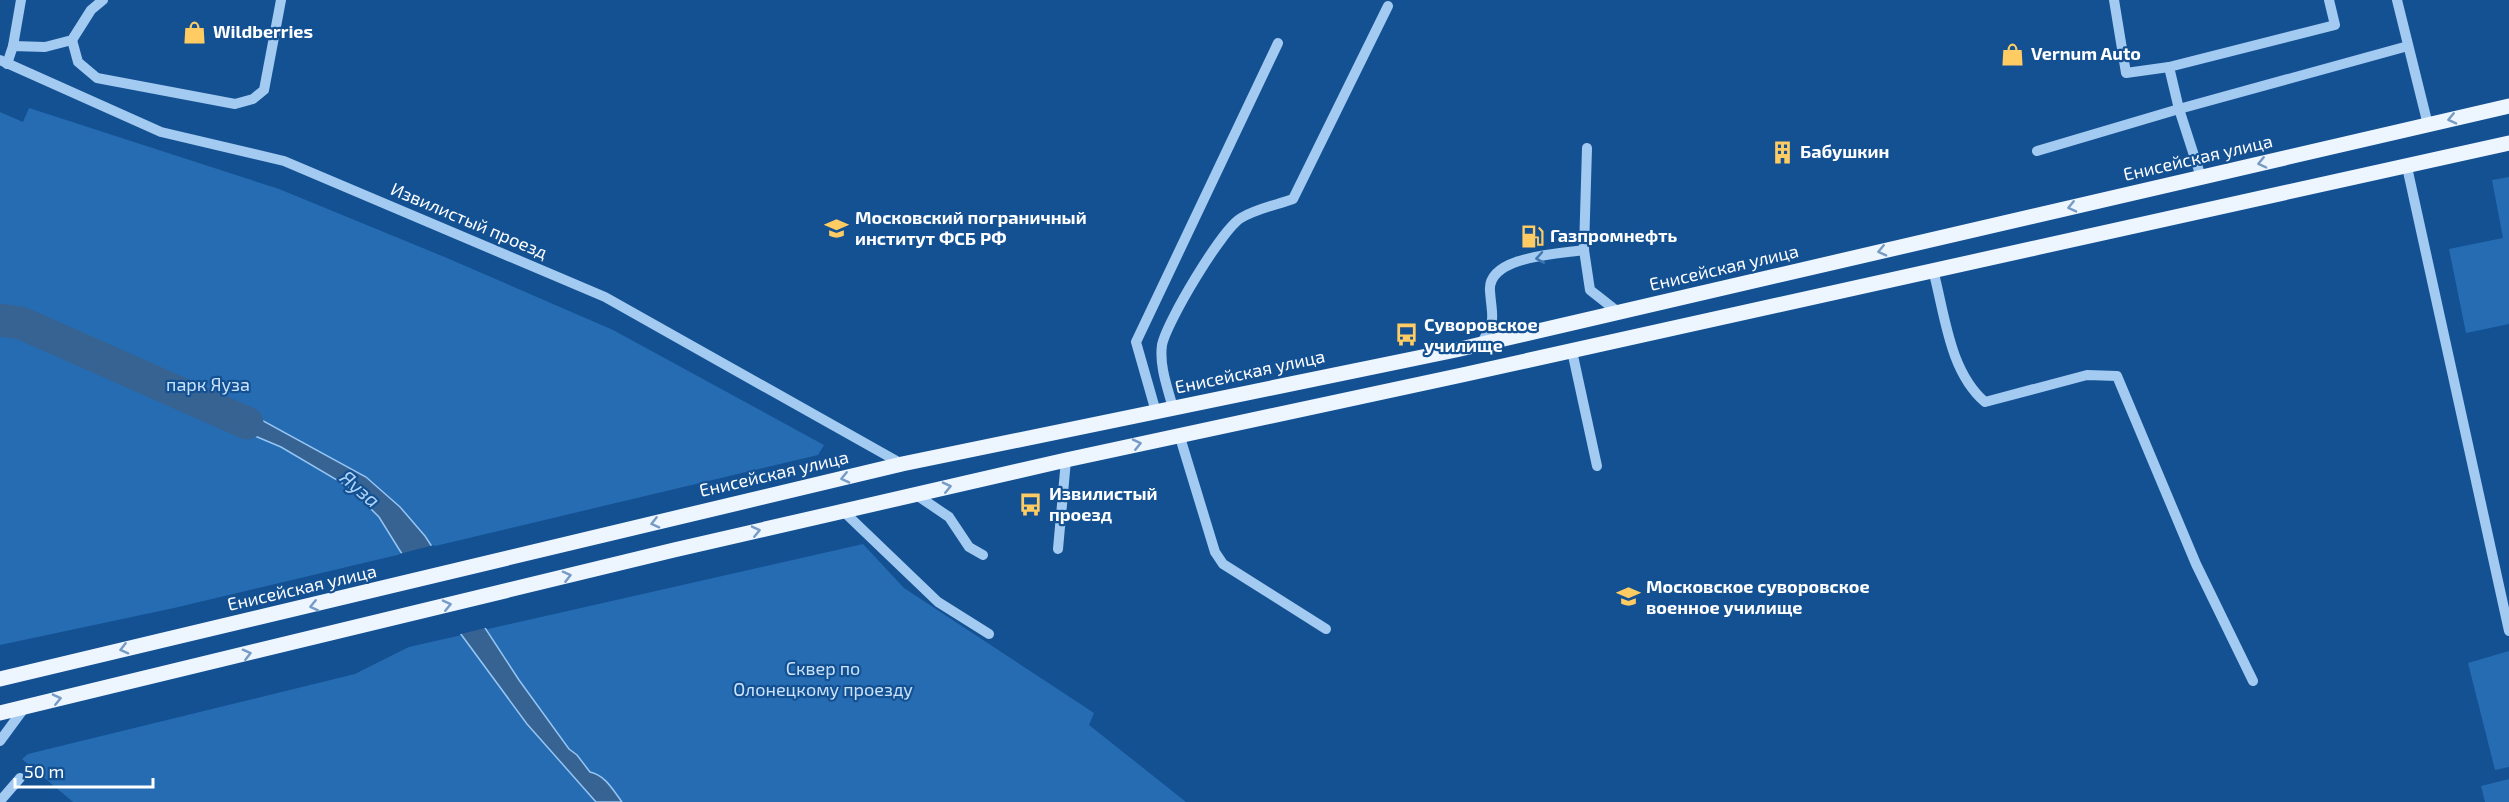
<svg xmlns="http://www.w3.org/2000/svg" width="2509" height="802" font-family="'Exo 2',sans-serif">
<rect width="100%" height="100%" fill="#145193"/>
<g fill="#266cb2">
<polygon points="29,108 279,189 447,258 613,330 824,445 818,455 174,608 0,645 0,112 23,122"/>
<polygon points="2509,177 2509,324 2466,333 2449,249 2503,238 2492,180"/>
<polygon points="863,544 904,588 1094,713 1089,725 1186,802 73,802 22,759 28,754 355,674 409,647"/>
<polygon points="2509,651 2509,767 2495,770 2468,663"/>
<polygon points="2509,779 2509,802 2485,802 2481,786"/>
</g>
<path fill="#376393" stroke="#95c5f4" stroke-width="1.5" d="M214 394 366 477 400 507 425 536 519 680 569 749 577 755 590 772C605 775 613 790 622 802H596L527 724 402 554 379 517 349 487 281 447 203 414 208 399Z"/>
<polygon fill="#145193" points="434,545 489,627 457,635 399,554"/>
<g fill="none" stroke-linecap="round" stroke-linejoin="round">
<polyline stroke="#376393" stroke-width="33" points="0,320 21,323 247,423"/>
<g stroke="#a3caf1" stroke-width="10">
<polyline points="2114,0 2126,73 2169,67"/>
<polyline points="2397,0 2428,125"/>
<polyline points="72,40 78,62 97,78 235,104 253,99 264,90 281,0"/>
<polyline points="13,46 21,0"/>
<polyline points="0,60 161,132 284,161 605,297 902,464"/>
<polyline points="7,64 13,46 45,47 72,40 91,10 103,0"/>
<polyline points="2037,151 2179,109 2408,46"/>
<polyline points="2407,167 2509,631"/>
<polyline points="2201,177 2179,109 2169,67 2335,25 2329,0"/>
<polyline points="1584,250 1587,148"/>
<path d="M1933 270C1945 314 1949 371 1985 402L2087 375 2117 376 2196 564 2253 681"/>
<path d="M1481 344C1497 317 1492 320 1490 291 1487 256 1559 254 1584 250L1590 290 1618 312"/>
<polyline points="1572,351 1597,466"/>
<path d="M1173 408C1168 389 1159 366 1162 345 1166 323 1222 229 1241 218 1256 209 1276 205 1293 199L1388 6"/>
<polyline points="1156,412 1136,342 1278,43"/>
<polyline points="1179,434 1215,552 1223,564 1326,629"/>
<polyline points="915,494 949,517 969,547 983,555"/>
<polyline points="843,511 938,602 989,634"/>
<polyline points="1058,549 1066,460"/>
<polyline points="0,741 25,707"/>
<polyline points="0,801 20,778"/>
</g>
<g stroke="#edf5ff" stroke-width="15">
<polyline points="0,679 902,464 1456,350 2509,106"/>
<polyline points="0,713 674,550 1066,460 1462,375 2509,143"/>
</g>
</g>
<defs><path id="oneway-chevron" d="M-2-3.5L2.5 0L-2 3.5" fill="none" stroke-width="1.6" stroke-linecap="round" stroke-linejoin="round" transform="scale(1.5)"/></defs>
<g stroke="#769bc4">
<use href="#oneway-chevron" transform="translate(2452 119) rotate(167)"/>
<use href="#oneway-chevron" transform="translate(2262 163) rotate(167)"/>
<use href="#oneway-chevron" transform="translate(2072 207) rotate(167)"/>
<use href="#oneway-chevron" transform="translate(1882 251) rotate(167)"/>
<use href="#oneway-chevron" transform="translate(1137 444) rotate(-13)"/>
<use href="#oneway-chevron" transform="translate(845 478) rotate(167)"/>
<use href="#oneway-chevron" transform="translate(947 487) rotate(-13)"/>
<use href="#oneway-chevron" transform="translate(655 523) rotate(166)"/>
<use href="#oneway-chevron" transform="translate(756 531) rotate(-13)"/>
<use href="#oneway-chevron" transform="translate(567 576) rotate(-14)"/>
<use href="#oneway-chevron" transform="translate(447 605) rotate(-13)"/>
<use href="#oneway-chevron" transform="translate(314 606) rotate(167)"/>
<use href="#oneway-chevron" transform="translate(124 649) rotate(166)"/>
<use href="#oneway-chevron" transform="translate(247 654) rotate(-14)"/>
<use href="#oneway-chevron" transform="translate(57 699) rotate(-13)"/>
</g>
<use stroke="#3f75af" href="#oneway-chevron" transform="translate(1540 258) rotate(170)"/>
<defs>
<symbol id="shop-bare" viewBox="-9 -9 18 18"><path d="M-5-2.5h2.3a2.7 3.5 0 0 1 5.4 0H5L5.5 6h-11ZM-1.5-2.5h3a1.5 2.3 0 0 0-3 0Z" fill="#ffcb63" stroke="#145193" stroke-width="2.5" paint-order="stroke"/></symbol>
<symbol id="building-bare" viewBox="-9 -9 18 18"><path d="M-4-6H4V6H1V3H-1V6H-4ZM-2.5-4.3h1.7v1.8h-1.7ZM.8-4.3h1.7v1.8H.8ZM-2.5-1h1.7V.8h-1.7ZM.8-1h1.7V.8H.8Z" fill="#ffcb63" stroke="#145193" stroke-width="2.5" paint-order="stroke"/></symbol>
<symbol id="university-bare" viewBox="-9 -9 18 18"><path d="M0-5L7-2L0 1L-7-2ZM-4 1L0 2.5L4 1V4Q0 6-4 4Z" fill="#ffcb63" stroke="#145193" stroke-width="2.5" paint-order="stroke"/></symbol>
<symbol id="fuel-bare" viewBox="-9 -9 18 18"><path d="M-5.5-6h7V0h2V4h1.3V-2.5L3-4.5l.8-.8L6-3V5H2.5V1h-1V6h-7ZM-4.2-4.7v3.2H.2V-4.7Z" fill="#ffcb63" stroke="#145193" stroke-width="2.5" paint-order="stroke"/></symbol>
<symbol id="bus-bare" viewBox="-9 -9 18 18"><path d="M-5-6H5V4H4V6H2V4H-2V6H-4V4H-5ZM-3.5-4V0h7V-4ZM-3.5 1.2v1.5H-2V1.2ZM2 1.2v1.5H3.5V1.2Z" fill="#ffcb63" stroke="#145193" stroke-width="2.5" paint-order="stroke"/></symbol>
</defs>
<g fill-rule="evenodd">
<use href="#shop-bare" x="178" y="16" width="33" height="33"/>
<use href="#shop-bare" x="1996" y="38" width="33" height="33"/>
<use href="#building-bare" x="1766" y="136" width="33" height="33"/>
<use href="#university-bare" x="820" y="212" width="33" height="33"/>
<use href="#fuel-bare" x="1516" y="220" width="33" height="33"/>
<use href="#bus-bare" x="1390" y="318" width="33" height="33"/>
<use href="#bus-bare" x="1014" y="488" width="33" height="33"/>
<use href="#university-bare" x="1612" y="580" width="33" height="33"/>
</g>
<g text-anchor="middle" stroke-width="4.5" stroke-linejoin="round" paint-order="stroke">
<g font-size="18" font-weight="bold" fill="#fff" stroke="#145193" text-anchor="start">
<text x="213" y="38">Wildberries</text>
<text x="2031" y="60">Vernum Auto</text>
<text x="1800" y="158">Бабушкин</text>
<text x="855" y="224">Московский пограничный<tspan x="855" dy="21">институт ФСБ РФ</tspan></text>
<text x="1550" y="242">Газпромнефть</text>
<text x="1424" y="331">Суворовское<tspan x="1424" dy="21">училище</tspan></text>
<text x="1049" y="500">Извилистый<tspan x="1049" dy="21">проезд</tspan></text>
<text x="1646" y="593">Московское суворовское<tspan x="1646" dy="21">военное училище</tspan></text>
</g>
<g font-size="18" fill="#fff" stroke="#145193">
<text transform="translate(2198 158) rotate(-13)" y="6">Енисейская улица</text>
<text transform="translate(469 221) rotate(23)" y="6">Извилистый проезд</text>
<text transform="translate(1724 268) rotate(-13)" y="6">Енисейская улица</text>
<text transform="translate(1250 372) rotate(-12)" y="6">Енисейская улица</text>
<text transform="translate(774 474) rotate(-13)" y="6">Енисейская улица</text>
<text transform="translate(302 588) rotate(-13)" y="6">Енисейская улица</text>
</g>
<g font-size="18" fill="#cae3fc" stroke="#145193">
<text x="208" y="391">парк Яуза</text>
<text x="823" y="675">Сквер по<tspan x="823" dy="21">Олонецкому проезду</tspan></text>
</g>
<g font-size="20" font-style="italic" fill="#afd4f8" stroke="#145193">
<text transform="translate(360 489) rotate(41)" y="7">Яуза</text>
</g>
</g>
<path d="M15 778v9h138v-9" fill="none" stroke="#ffffff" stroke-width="3"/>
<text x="24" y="778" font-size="18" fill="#ffffff" stroke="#145193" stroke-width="4.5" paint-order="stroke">50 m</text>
</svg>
